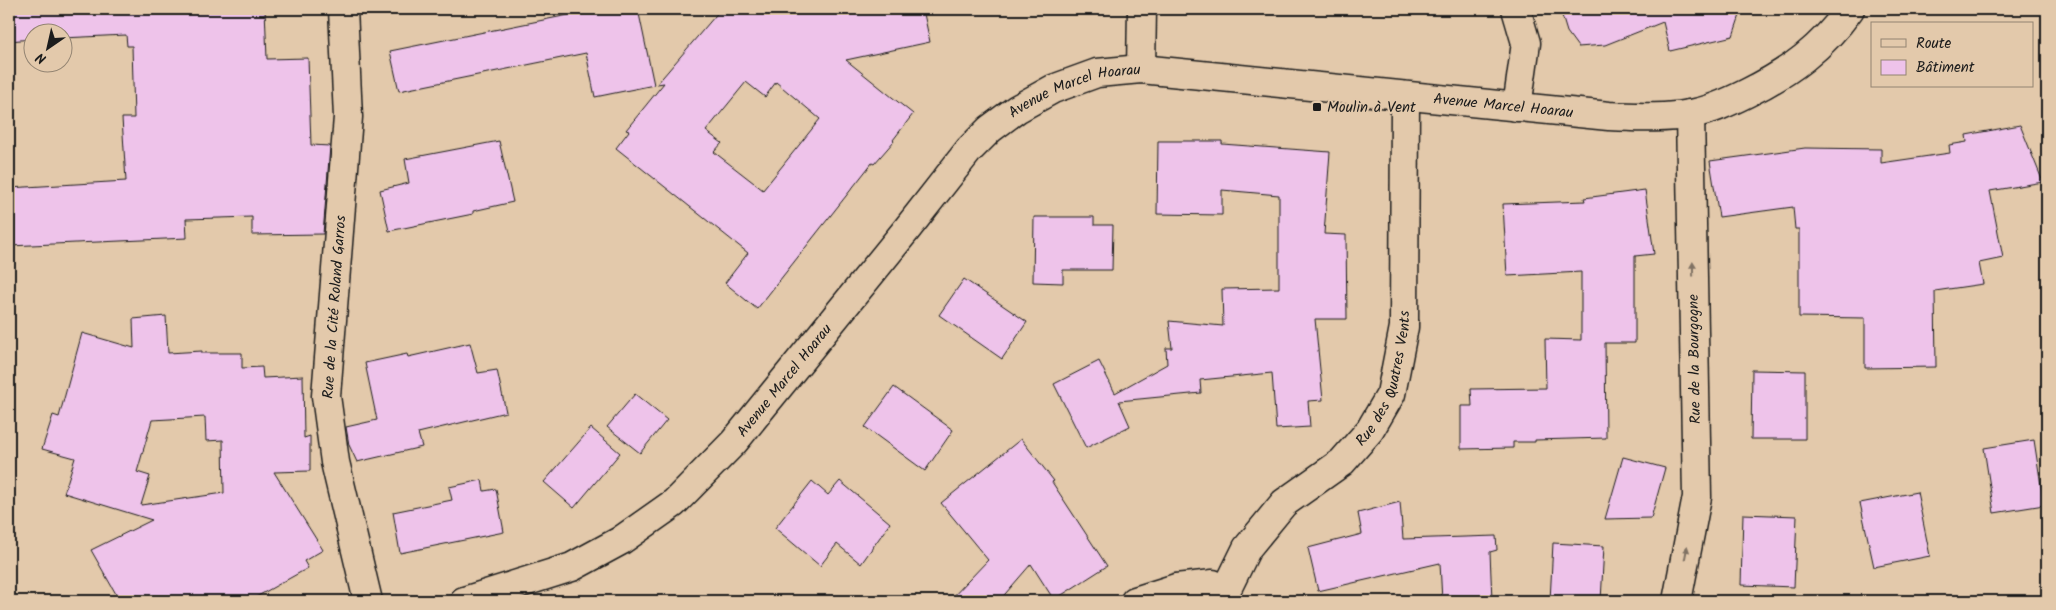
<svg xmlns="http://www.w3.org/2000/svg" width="2056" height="610" font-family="Kalam,sans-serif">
<rect width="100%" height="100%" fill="#e3c9ab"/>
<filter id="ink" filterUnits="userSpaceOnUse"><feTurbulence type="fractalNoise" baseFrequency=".02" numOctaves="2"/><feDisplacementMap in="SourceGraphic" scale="10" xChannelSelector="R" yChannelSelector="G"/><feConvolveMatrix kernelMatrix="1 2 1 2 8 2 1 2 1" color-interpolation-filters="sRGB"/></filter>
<g filter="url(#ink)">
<g fill="#eec3ea" stroke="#1c1c1c" fill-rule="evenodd">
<polygon points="9,9 265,9 267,59 308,58 311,145 330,146 323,234 252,235 252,217 186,219 187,238 9,246 9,188 126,181 122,118 134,118 132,46 127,46 126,35 62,38 62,32 32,32 32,39 9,41"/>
<polygon points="598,9 638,9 654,85 595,97 586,53 399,91 390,51"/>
<path d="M721 9H923L930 42 846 60 913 114 893 140 894 141 874 164 872 163 757 309 725 283 748 253 616 148 629 131 626 130 664 83 657 84ZM746 82 765 97 776 82 820 119 763 190 714 152 722 143 706 131Z"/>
<polygon points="1560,9 1742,9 1733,36 1670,51 1663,22 1605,45 1578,47 1567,32"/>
<polygon points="2020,125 2043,182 1990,191 2003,258 1979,263 1983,284 1935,291 1936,367 1865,368 1865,318 1799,317 1799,229 1795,229 1793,207 1719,217 1710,161 1805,148 1881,149 1881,163 1950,153 1949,145 1967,142 1966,135"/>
<polygon points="499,141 513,202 473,211 473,214 389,231 380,190 409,183 405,159"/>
<polygon points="1158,141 1222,141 1222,144 1330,152 1324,234 1346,235 1347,319 1315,319 1323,400 1308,401 1310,427 1276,429 1272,373 1200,380 1201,393 1119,401 1130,426 1086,448 1054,384 1099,361 1115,393 1167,364 1166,348 1172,348 1169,321 1223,326 1222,289 1279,288 1279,195 1222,190 1222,215 1157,214"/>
<polygon points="1645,190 1654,254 1635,256 1635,343 1605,343 1606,438 1535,440 1535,442 1513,442 1513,448 1461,449 1461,406 1472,406 1471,389 1546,388 1545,339 1581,340 1581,272 1507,276 1503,204 1585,201 1584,198"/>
<polygon points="1034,217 1094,217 1094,225 1113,225 1112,270 1063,270 1063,283 1033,282"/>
<polygon points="964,279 1027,322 1002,359 939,315"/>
<path d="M166 316 168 353 202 351V353H242V368L262 367 263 378 303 376 304 438 310 436V471L274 472 323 550 304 561 308 568 249 601H120L91 550 152 520 64 493 75 458 42 449 53 415 59 417 82 333 134 348 133 319ZM205 417 206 441 223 440 224 493 141 505 150 476 137 472 152 420Z"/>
<polygon points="470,343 478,373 497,370 506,412 418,433 422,447 357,462 349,445 346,427 377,420 365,363 407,354 408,357"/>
<polygon points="1752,370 1805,371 1805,439 1751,439"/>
<polygon points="894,387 953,430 925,471 865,427"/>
<polygon points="635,394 667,420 640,453 607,427"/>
<polygon points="591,428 620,453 574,508 544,482"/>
<polygon points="1021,439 1054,481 1052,482 1107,566 1054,600 1031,564 999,601 949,601 988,560 941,503"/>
<polygon points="2034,440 2044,505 1994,513 1984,448"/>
<polygon points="1623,457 1665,468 1651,518 1605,519"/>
<polygon points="482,480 484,491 496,489 504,532 400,553 393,512 452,500 449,487"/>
<polygon points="812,481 828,495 840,481 890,523 861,564 837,544 820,566 775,528"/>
<polygon points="1917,492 1930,556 1874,567 1860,503"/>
<polygon points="1400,502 1403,539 1496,536 1497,550 1490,552 1492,601 1442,601 1440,563 1318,591 1308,548 1362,534 1358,513"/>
<polygon points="1743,514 1797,516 1794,587 1741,585"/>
<polygon points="1553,543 1604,546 1601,601 1550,601"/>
</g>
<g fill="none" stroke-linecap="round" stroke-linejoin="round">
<defs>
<g id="street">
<polyline points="343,9 348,117 326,396 335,462 368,601"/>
<polyline points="1516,9 1526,43 1517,107"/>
<polyline points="1141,69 1142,9"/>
<polyline points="1135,601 1176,588 1213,584 1226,591"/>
<path id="s1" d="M1221 601 1247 548 1284 503 1342 462 1370 430 1391 394 1404 327 1405 97"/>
<polyline points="1677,601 1697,497 1690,114"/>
</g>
<g id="secondary">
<path id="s2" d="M464 601 572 567 620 541 674 503 734 442 907 229 969 150 990 129 1017 109 1053 89 1097 73 1141 69 1609 116C1636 117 1663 119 1690 114 1710 111 1729 102 1747 93 1790 72 1822 48 1850 9"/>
</g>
</defs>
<use href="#street" stroke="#1c1c1c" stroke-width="31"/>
<use href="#secondary" stroke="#1c1c1c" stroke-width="31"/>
<use href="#street" stroke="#e3c9ab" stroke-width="28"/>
<use href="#secondary" stroke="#e3c9ab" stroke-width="28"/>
</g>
<defs><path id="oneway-solid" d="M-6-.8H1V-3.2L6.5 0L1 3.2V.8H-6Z" transform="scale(1.25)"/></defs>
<g fill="#807264">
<use href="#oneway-solid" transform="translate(1693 269) rotate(-91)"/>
<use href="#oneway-solid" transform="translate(1686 553) rotate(-79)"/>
</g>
</g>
<rect fill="#1c1c1c" stroke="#e3c9ab" stroke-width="2" x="1312" y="102" width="10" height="10" rx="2.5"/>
<g text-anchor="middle" stroke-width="4" stroke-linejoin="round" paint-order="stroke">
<g font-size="15" fill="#1c1c1c" stroke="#e3c9ab">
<text dy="5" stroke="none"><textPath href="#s2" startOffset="819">Avenue Marcel Hoarau</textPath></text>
<text dy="5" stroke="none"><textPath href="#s2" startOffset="1254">Avenue Marcel Hoarau</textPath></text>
<text transform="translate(334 307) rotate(-86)" y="5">Rue de la Cité Roland Garros</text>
<text transform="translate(1694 359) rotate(-91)" y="5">Rue de la Bourgogne</text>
<text dy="5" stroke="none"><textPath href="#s1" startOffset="285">Rue des Quatres Vents</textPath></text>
<text dy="5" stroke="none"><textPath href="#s2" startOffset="399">Avenue Marcel Hoarau</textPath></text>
</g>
<g font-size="15" fill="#1c1c1c" stroke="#e3c9ab" text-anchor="start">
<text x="1327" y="112">Moulin à Vent</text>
</g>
</g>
<rect width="2056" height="610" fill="none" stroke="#e3c9ab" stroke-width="30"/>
<rect x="15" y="15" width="2026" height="580" fill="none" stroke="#1c1c1c" stroke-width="2" filter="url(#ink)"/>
<rect x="1871" y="22" width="162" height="65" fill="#e3c9ab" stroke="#938472"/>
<rect x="1881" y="39" width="25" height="8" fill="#e3c9ab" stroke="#938472"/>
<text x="1916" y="48" font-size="15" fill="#1c1c1c">Route</text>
<rect x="1881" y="60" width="25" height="15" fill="#eec3ea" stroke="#938472"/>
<text x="1916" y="72" font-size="15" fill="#1c1c1c">Bâtiment</text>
<g transform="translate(48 48) rotate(214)"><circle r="24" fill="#e3c9ab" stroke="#938472"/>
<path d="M0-4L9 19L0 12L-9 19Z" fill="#1c1c1c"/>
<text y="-8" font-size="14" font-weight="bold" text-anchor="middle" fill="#1c1c1c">N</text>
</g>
</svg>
